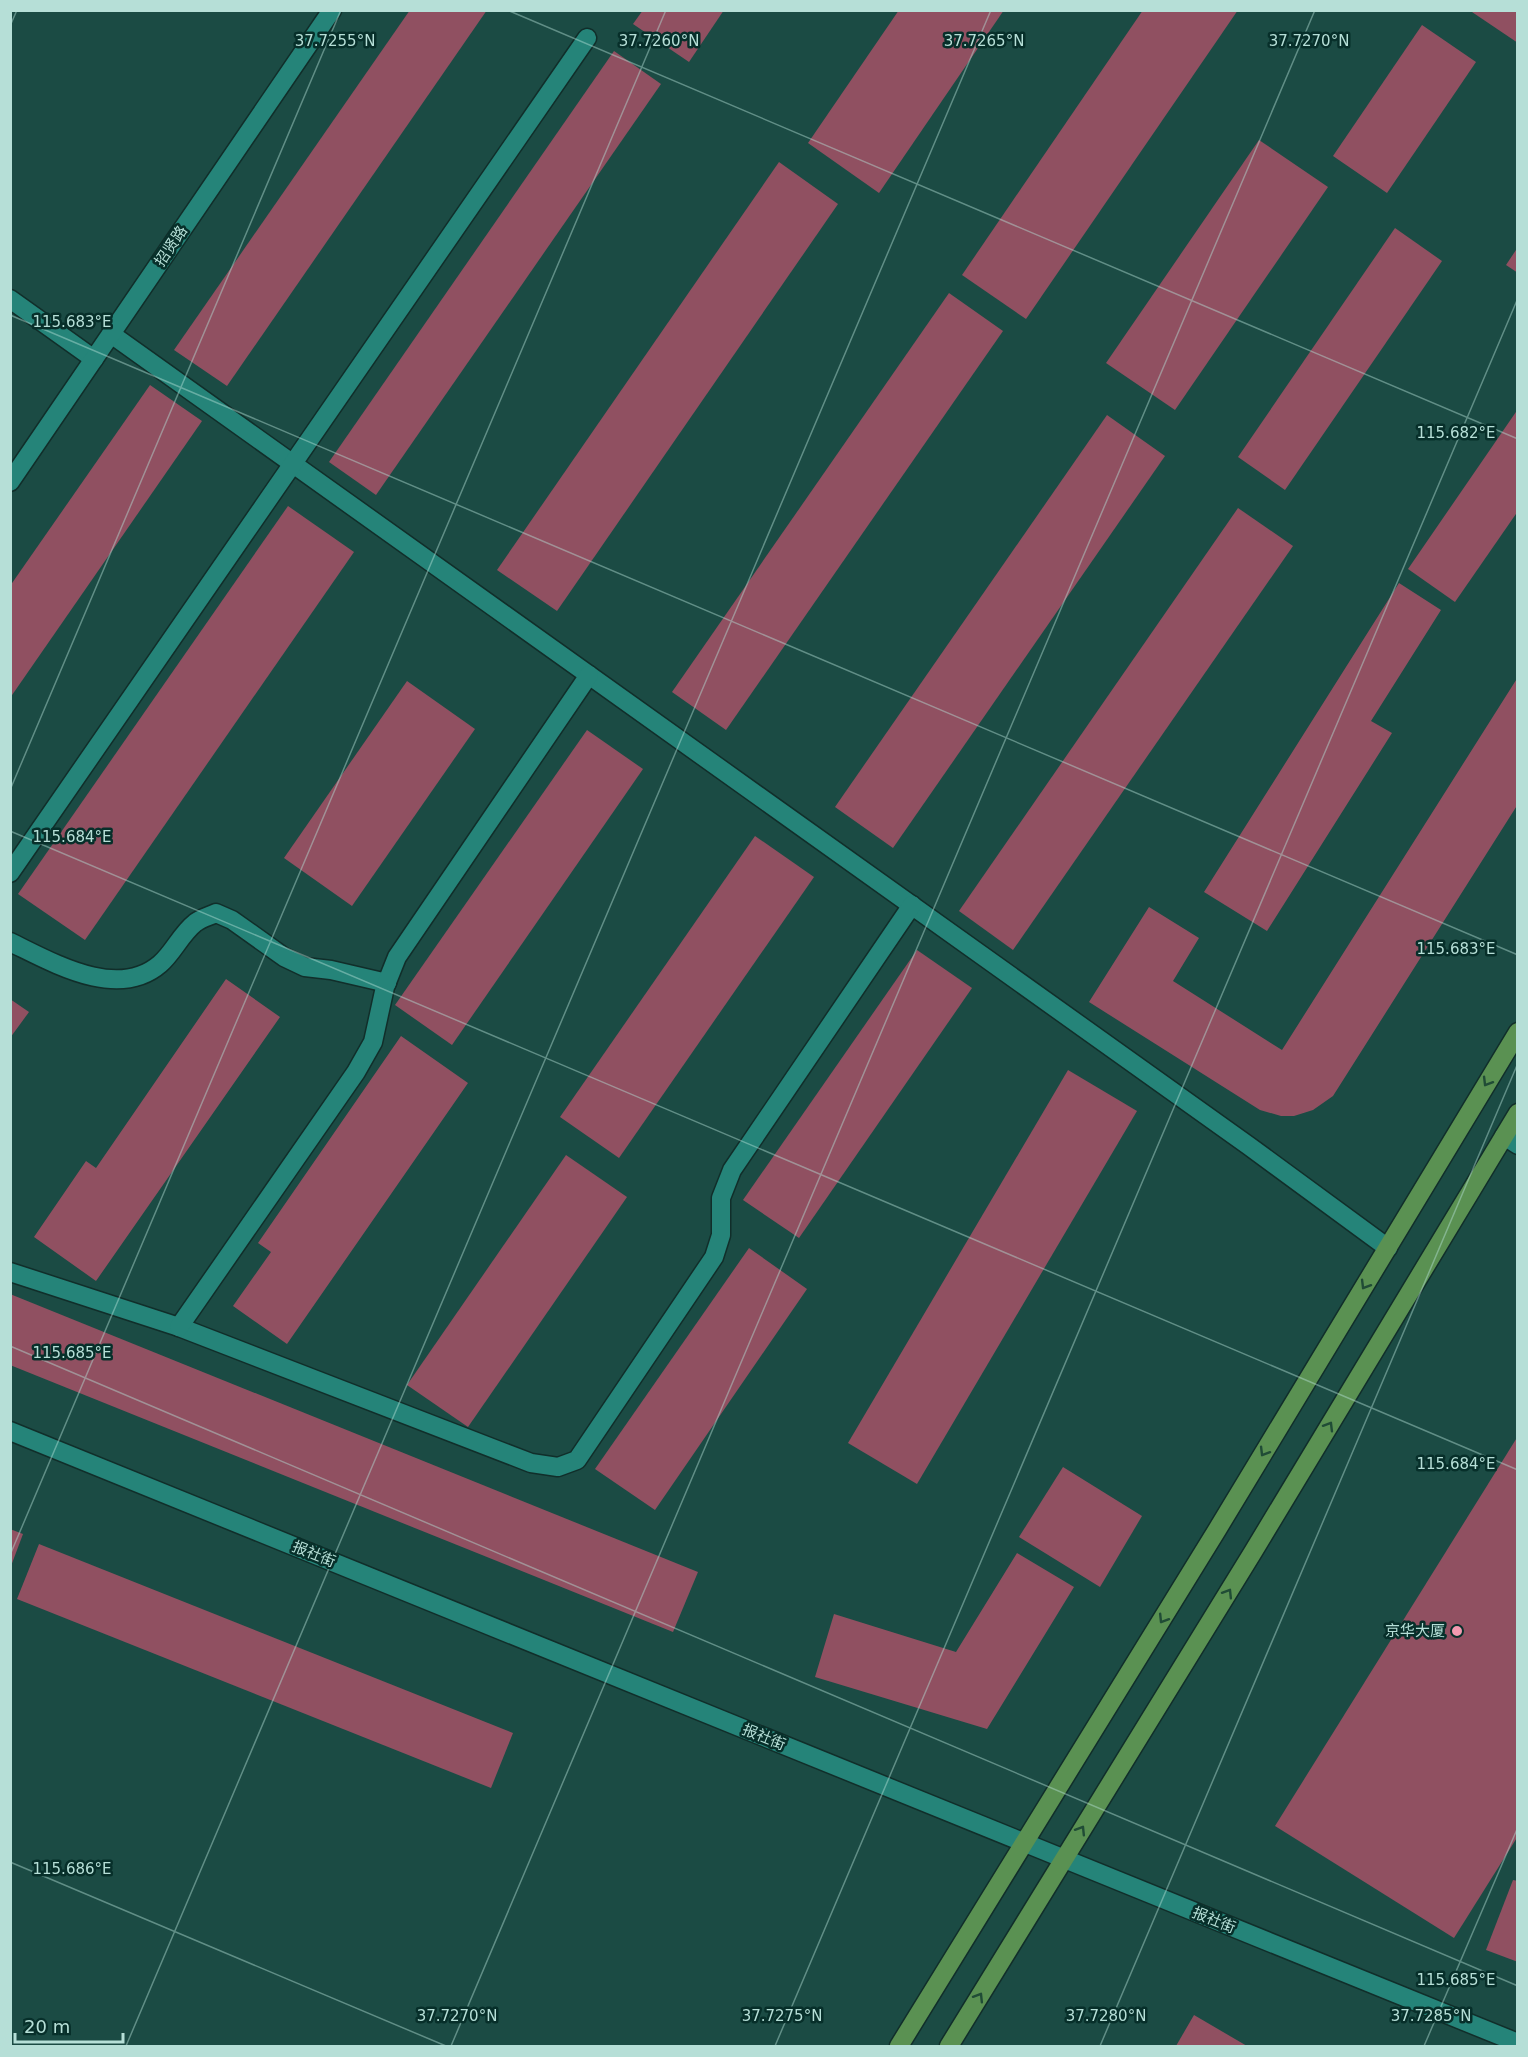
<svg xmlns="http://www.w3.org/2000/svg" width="1528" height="2057" font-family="'DejaVu Sans','Noto Sans SC',sans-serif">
<rect width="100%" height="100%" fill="#1b4b44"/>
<g fill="#905061">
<polygon points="410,10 487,10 227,386 174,350"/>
<polygon points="643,10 724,10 689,62 633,24"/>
<polygon points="899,10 1004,10 879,193 808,143"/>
<polygon points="1143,10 1238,10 1026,319 962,275"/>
<polygon points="1469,10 1518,10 1518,43"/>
<polygon points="1422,25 1476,62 1387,193 1333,156"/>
<polygon points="614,51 661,84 376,495 329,462"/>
<polygon points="1259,140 1328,187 1175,410 1106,363"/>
<polygon points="779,162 838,204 557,611 497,570"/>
<polygon points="1395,228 1442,261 1285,490 1238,457"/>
<polygon points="1518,247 1518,273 1506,265"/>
<polygon points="949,293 1003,331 726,730 672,692"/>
<polygon points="150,385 202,421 10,698 10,586"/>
<polygon points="1518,409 1518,511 1455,602 1408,569"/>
<polygon points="1107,415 1165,456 893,848 835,807"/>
<polygon points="288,506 354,552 85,940 18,894"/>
<polygon points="1238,508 1293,546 1013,950 959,911"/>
<polygon points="1399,583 1441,610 1371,721 1392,733 1267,931 1204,892"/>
<polygon points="1518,677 1518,804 1333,1096 1313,1110 1294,1116 1281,1116 1260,1110 1089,1002 1149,907 1199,938 1173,981 1282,1050"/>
<polygon points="407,681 475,729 352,906 284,858"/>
<polygon points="587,730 643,769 452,1045 395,1005"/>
<polygon points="755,836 814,877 619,1158 560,1117"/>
<polygon points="917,950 972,988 799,1238 743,1200"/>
<polygon points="226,979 280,1017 96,1281 34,1237 86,1161 96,1168"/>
<polygon points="10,999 29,1012 10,1038"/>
<polygon points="401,1036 468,1083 287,1344 233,1306 271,1252 258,1243"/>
<polygon points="1068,1070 1137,1111 917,1484 848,1443"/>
<polygon points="566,1155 627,1197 468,1427 407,1385"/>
<polygon points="749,1248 807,1289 655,1510 595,1469"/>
<polygon points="10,1294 698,1572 673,1632 10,1365"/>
<polygon points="1518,1436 1518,1836 1454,1938 1275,1826"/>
<polygon points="1063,1467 1142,1516 1100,1587 1019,1537"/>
<polygon points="10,1529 23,1534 11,1566 10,1566"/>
<polygon points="39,1544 513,1733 491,1788 17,1599"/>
<polygon points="1017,1553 1074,1587 987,1729 815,1677 834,1614 956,1652"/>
<polygon points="1513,1880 1518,1881 1518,1962 1486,1950"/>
<polygon points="1194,2015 1247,2046 1176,2046"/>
</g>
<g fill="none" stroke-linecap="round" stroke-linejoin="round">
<defs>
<g id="minor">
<polyline points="10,299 94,359"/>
<polyline points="111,334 1249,1146 1388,1248"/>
<polyline points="10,482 332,10"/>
<polyline points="10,873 587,38"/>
<path d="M10 942C52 962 117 1001 160 964 173 953 181 934 195 923 201 918 210 916 216 913L232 920 284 957 305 967 331 970 387 983"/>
<polyline points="1504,1136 1518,1145"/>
<polyline points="10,1272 179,1327 531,1463 558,1467 577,1460 714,1257 721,1235 721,1198 732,1170 912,905"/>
<polyline points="179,1327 356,1072 373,1042 385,987 397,957 589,675"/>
<polyline points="10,1431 1518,2043"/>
</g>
<g id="major">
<polyline points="899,2046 1217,1530 1518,1032"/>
<polyline points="949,2046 1253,1552 1518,1113"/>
</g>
</defs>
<use href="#minor" stroke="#112e2a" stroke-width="21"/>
<use href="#major" stroke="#112e2a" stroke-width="21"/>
<use href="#minor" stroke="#258479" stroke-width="18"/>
<use href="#major" stroke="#5a9152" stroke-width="18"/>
</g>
<defs><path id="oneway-chevron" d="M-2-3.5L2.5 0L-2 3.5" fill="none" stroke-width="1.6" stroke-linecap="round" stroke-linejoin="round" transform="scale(1.5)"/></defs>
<g stroke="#204c36">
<use href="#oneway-chevron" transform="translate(1487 1082) rotate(121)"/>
<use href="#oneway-chevron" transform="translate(1365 1285) rotate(121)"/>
<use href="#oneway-chevron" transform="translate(1329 1426) rotate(-59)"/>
<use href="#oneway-chevron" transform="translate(1264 1452) rotate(121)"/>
<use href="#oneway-chevron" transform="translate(1228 1593) rotate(-58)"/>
<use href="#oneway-chevron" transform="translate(1163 1619) rotate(122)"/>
<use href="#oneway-chevron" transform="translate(1081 1830) rotate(-58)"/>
<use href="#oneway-chevron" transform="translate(979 1997) rotate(-58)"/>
</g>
<path fill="none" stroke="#b6dfd7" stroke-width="1.5" stroke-opacity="0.45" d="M507 10 1518 439M10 26 17 10M10 315 1518 955M10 790 341 10M10 831 1518 1470M10 1346 1518 1986M10 1555 666 10M10 1862 446 2046M126 2046 991 10M451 2046 1315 10M775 2046 1518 298M1100 2046 1518 1063M1424 2046 1518 1827"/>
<circle fill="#f29ab0" stroke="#072f2a" stroke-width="2" cx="1457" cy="1631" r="6"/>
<g text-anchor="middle" stroke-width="5" stroke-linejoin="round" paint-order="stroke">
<g font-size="15" fill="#b6dfd7" stroke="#072f2a">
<text transform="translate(171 246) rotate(-56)" y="5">招贤路</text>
<text transform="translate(314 1554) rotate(22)" y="5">报社街</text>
<text transform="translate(764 1737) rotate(22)" y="5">报社街</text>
<text transform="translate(1214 1920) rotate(22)" y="5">报社街</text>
</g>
<g font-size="15" fill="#b6dfd7" stroke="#072f2a" text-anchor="end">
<text x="1445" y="1636">京华大厦</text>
</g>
</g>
<g font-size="15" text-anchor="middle" fill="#b6dfd7" stroke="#072f2a" stroke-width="5" stroke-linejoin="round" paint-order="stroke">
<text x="335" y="46">37.7255°N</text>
<text x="659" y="46">37.7260°N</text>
<text x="984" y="46">37.7265°N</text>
<text x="1309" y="46">37.7270°N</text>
<text x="72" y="327">115.683°E</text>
<text x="1456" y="438">115.682°E</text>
<text x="72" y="842">115.684°E</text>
<text x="1456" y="954">115.683°E</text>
<text x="72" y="1358">115.685°E</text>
<text x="1456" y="1469">115.684°E</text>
<text x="72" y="1874">115.686°E</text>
<text x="1456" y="1985">115.685°E</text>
<text x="457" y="2021">37.7270°N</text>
<text x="782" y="2021">37.7275°N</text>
<text x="1106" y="2021">37.7280°N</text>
<text x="1431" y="2021">37.7285°N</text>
</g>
<rect width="1528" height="2057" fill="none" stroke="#b6dfd7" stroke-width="24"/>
<path d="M15 2033v9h108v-9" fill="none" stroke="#b6dfd7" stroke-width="3"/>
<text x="24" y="2033" font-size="18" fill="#b6dfd7" stroke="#072f2a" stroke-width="4.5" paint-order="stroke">20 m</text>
</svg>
